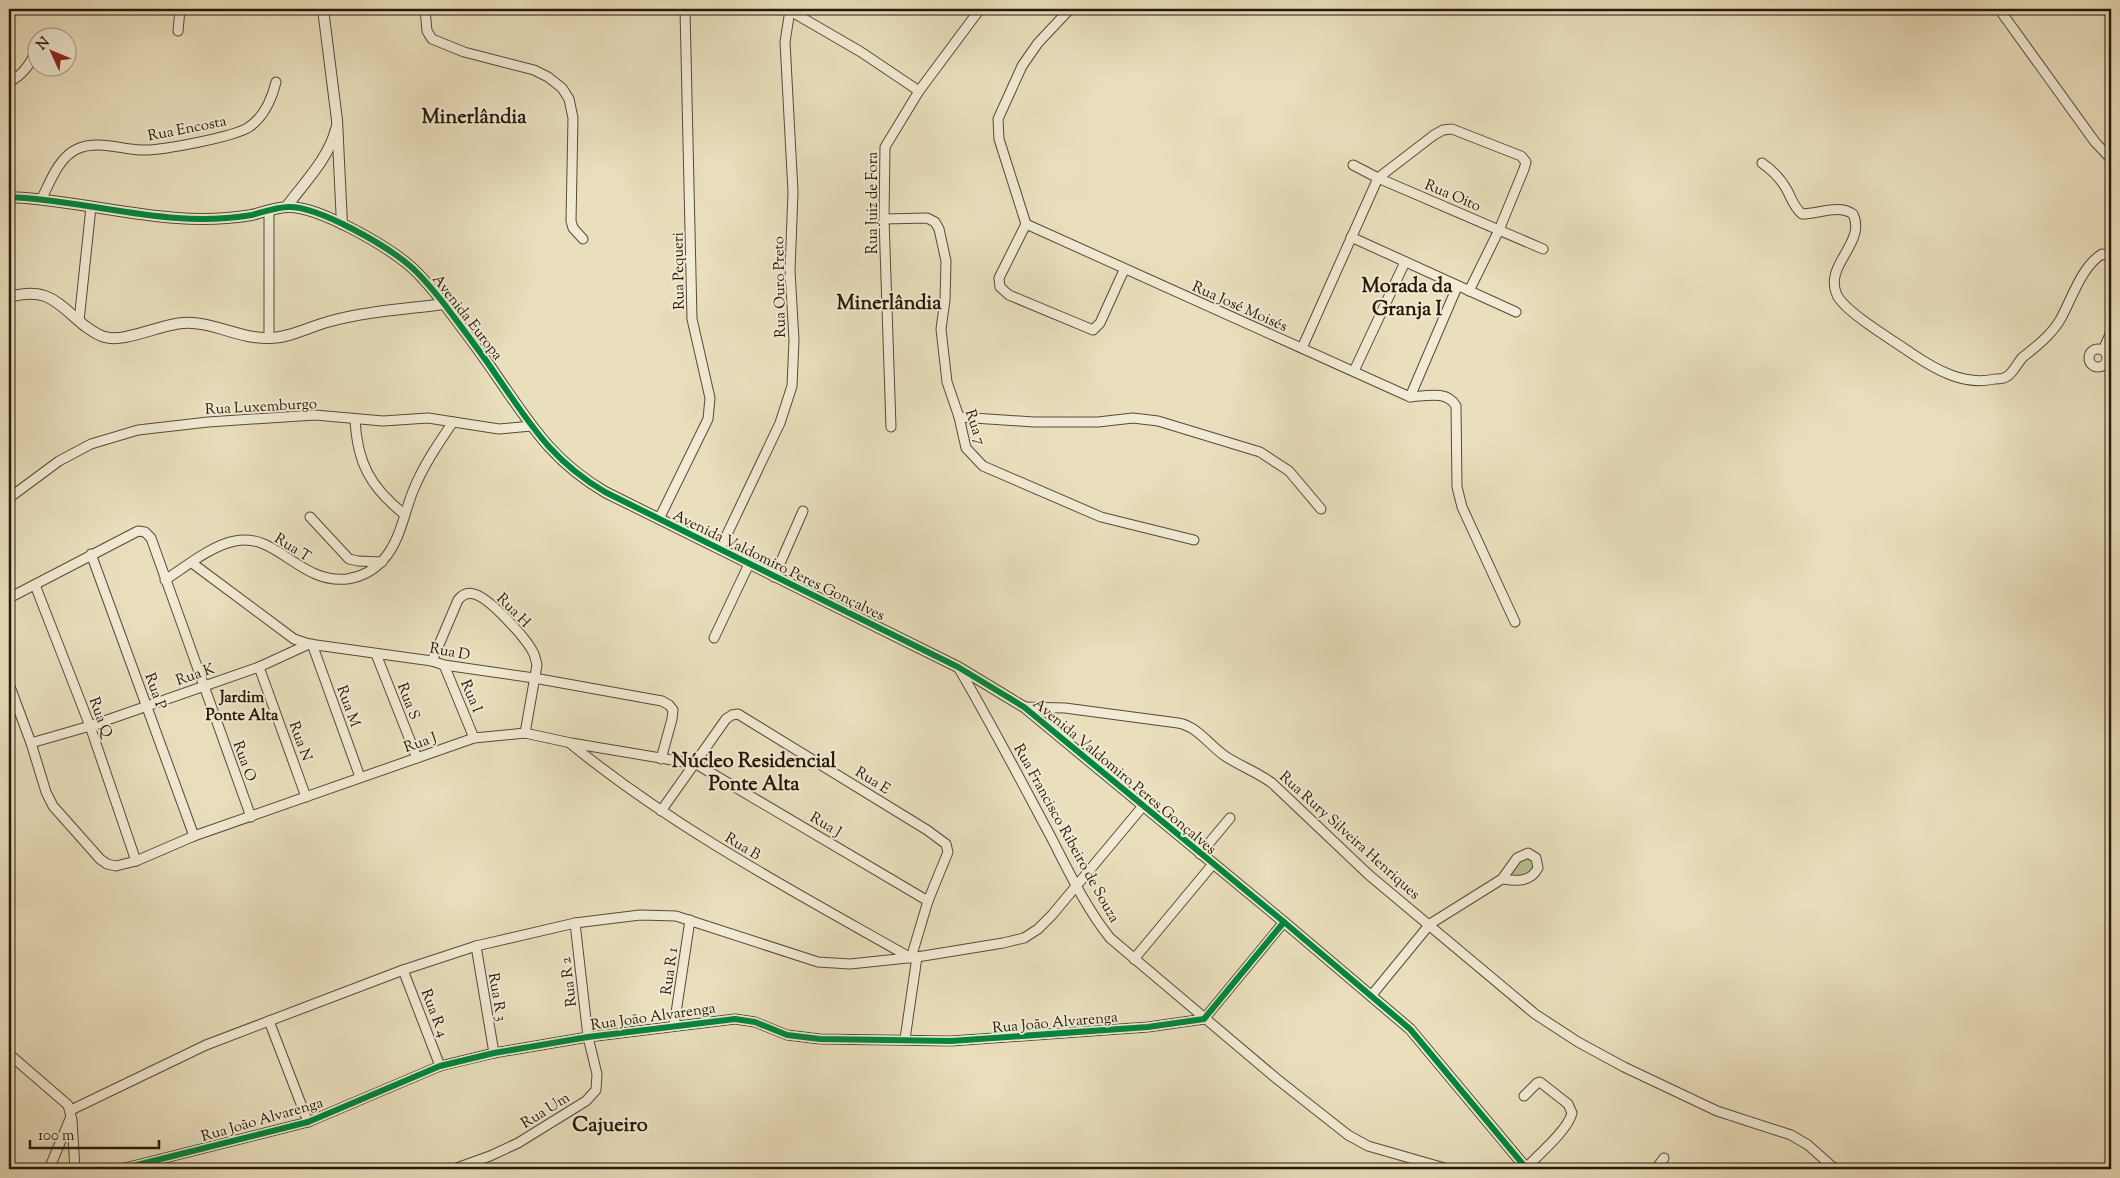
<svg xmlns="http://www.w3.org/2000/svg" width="2120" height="1178" font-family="'Sorts Mill Goudy',serif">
<rect width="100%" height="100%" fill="#eadfbd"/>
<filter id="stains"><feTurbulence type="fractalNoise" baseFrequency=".004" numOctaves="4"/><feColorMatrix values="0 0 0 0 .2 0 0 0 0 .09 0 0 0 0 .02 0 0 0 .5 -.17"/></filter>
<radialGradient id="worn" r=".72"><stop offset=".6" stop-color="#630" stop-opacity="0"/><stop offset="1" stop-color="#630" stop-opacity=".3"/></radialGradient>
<polygon fill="#b8c190" stroke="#6e6d4c" points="1528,857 1532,861 1534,866 1528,876 1506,877 1516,863"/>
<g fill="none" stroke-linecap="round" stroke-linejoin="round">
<defs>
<g id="minor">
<polyline points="425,9 427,31 432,39 464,52 534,70 548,77 562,88 569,99 573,118 571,221 573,228 583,239"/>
<polyline points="787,9 861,52 919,91"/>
<path d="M1070 9 1038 43 1022 66 998 119 999 139 1026 224 1410 397C1426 396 1447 390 1456 406L1457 487 1462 507 1515 622"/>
<polyline points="1999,9 2095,142 2111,159"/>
<polyline points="2105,9 2111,14"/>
<polyline points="178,31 180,9"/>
<path d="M9 82C25 74 34 59 38 42"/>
<path d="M1762 163C1772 170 1781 179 1787 190 1792 199 1793 206 1802 214 1819 214 1838 204 1853 214 1867 243 1823 265 1837 295 1845 312 1894 341 1911 353 1936 370 1964 386 1995 379 1998 379 2003 379 2006 377 2013 374 2017 363 2023 357 2037 346 2051 335 2060 320 2072 299 2081 267 2102 254L2111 257"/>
<polyline points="1353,165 1378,178 1543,249"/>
<path d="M42 198C50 182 59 157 77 149 97 140 120 149 141 150 160 151 234 137 249 127 264 117 272 98 276 82"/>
<polyline points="269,211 269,338"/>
<polyline points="884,219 927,218 935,222 939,229 946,261 945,300 941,329 947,382 959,417 966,448 983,466 1101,517 1194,540"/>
<polyline points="1026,224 999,278 1000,287 1009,295 1093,330 1100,323 1124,270"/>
<polyline points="1351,237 1516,312"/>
<polyline points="79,321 91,207"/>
<polyline points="1302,348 1378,178 1434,135 1443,130 1452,129 1521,156 1526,162 1524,169 1499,230 1469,291"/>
<circle cx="2098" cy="358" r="9"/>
<polyline points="2103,350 2111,332"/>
<polyline points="1354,371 1405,262"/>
<polyline points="1410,397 1457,287"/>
<polyline points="959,417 1034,422 1098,422 1133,418 1158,421 1260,452 1289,471 1321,509"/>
<path d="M355 419C357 462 370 487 404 514"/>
<polyline points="891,427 884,219 885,147 919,91 980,9"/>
<polyline points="9,498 59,461 91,444 138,430 208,422 315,415 383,421 428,418 499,429 531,426"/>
<polyline points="310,517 349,559 358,561 382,562"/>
<polyline points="659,519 708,419 710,398 692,319 685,9"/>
<polyline points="720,549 780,423 792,386 794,340 790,271 793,192 785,42 790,10"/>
<polyline points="91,554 194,836"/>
<polyline points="192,563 294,639 309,644 432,661 444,665 534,678 662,701 669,705 673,710 672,719 661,759"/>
<polyline points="774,577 803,511"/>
<path d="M165 580C185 567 212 545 235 541 277 532 299 584 347 579 361 577 373 571 383 560 400 542 404 513 413 491 423 466 438 444 453 422"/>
<polyline points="35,585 90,726 136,861"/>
<polyline points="9,598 138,531 145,532 151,538 251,817"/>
<polyline points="714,638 749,564"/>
<polyline points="312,644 360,777"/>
<polyline points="376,654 417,758"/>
<path d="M432 661 458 600C462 595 467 592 474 594 490 598 527 639 534 654 535 657 536 661 537 665L525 733"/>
<polyline points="444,665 474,738"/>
<polyline points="259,667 306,797"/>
<path d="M958 667C991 723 1021 781 1052 839 1069 872 1086 908 1110 938L1277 1079 1348 1135 1368 1146 1448 1169"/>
<polyline points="9,684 31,743 46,792 53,806 100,859 107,864 116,866 136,861 194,836 474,738 525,733 571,743 696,764 928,901"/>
<path d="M1024 707 1065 708 1178 723C1197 726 1209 745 1225 756 1240 766 1257 772 1272 783L1369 875 1535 1014 1578 1042 1624 1067 1717 1111 1791 1135 1808 1145 1835 1169"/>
<polyline points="31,743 90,726 259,667 309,644"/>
<path d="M571 744C675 829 795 892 911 958L928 901 948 852 946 844 927 830 738 714 732 715 726 719 661 811"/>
<polyline points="1200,854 1230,818"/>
<polyline points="476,946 494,1053"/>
<polyline points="1134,959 1213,864"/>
<polyline points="403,970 440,1066"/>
<path d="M1371 996 1430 924 1502 879 1517 858 1528 853 1536 858 1538 868C1530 883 1516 881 1502 879"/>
<polyline points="269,1021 308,1122"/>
<polyline points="674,1026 690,920"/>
<polyline points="905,1039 917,957"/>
<polyline points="9,1054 68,1105 72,1120 75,1169"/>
<path d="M1524 1096 1537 1083 1540 1082 1568 1104 1572 1113C1568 1130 1538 1155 1526 1168"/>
<polyline points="71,1110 206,1045 403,970 476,946 575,923 640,915 676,916 818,962 850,964 917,957 1003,943 1024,938 1038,929 1052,915 1143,806"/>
<polyline points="49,1169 70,1119"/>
<polyline points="121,1169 308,1122 440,1066 494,1053 588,1037 735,1019 755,1022 787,1035 820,1039 951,1041 1148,1027 1204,1019 1284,922"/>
<polyline points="454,1169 490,1156 518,1143 586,1101 596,1090 597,1074 588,1037 575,923"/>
<polyline points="1656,1169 1664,1158"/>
</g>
<g id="tertiary">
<polyline points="323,9 337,120 342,224"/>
<path d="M9 197C65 199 120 214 177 218 203 220 227 219 252 215 263 212 277 207 289 207 320 207 385 245 409 265 423 277 434 291 445 305 462 328 480 351 496 375 531 425 551 460 605 492L958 667 1024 707 1284 922 1410 1029 1527 1169"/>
<path d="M287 206C304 183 329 158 336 129"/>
<path d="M9 297C48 286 57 303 85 326 91 330 97 335 105 337 124 343 162 324 183 323 212 321 239 339 269 338 290 338 311 326 331 321 367 311 407 309 444 304"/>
</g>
</defs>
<use href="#minor" stroke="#564a36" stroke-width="11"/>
<use href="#tertiary" stroke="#564a36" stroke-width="12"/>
<use href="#minor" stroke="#f1ead4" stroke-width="9"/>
<use href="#tertiary" stroke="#f1ead4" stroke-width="10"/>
<defs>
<g id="cycleway">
<path d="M9 197C65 199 120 214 177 218 203 220 227 219 252 215 263 212 277 207 289 207 320 207 385 245 409 265 423 277 434 291 445 305 462 328 480 351 496 375 531 425 551 460 605 492L958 667 1024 707 1284 922 1410 1029 1527 1169"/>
<polyline points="121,1169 308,1122 440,1066 494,1053 588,1037 735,1019 755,1022 787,1035 820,1039 951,1041 1148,1027 1204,1019 1284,922"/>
</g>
</defs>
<use href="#cycleway" stroke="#f1ead4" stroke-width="9"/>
<use href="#cycleway" stroke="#00873e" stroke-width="6"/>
</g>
<g text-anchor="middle" stroke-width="4" stroke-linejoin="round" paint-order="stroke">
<g font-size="15" fill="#251909" stroke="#f1ead4">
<text transform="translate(187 128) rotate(-11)" y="5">Rua Encosta</text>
<text transform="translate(1453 195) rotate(23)" y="5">Rua Oito</text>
<text transform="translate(872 203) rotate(-90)" y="5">Rua Juiz de Fora</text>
<text transform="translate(678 271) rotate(-91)" y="5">Rua Pequeri</text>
<text transform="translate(779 287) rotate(-91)" y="5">Rua Ouro Preto</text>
<text transform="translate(1240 306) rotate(24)" y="5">Rua José Moisés</text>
<text transform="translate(468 317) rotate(52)" y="5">Avenida Europa</text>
<text transform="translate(261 406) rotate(-3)" y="5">Rua Luxemburgo</text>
<text transform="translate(976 427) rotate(72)" y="5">Rua 7</text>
<text transform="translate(293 547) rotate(32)" y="5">Rua T</text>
<text transform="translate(779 565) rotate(26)" y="5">Avenida Valdomiro Peres Gonçalves</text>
<text transform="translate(514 610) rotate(45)" y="5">Rua H</text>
<text transform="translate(450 651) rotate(10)" y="5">Rua D</text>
<text transform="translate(195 674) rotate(-19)" y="5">Rua K</text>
<text transform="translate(156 691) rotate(70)" y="5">Rua P</text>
<text transform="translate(472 696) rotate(67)" y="5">Rua I</text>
<text transform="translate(409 701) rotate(69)" y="5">Rua S</text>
<text transform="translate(349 706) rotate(70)" y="5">Rua M</text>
<text transform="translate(101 717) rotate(70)" y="5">Rua Q</text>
<text transform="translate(301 741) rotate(70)" y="5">Rua N</text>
<text transform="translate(420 742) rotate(-19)" y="5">Rua J</text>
<text transform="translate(245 761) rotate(70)" y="5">Rua O</text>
<text transform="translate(1125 776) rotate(40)" y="5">Avenida Valdomiro Peres Gonçalves</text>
<text transform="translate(873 780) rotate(32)" y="5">Rua E</text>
<text transform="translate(826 824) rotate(31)" y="5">Rua J</text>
<text transform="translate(1067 833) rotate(61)" y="5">Rua Francisco Ribeiro de Souza</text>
<text transform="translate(1350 835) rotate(42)" y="5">Rua Rury Silveira Henriques</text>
<text transform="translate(743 846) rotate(31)" y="5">Rua B</text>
<text transform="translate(669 971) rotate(-82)" y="5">Rua R 1</text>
<text transform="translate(568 982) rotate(-97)" y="5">Rua R 2</text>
<text transform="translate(498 997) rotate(80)" y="5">Rua R 3</text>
<text transform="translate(435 1013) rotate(69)" y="5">Rua R 4</text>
<text transform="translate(653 1016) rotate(-8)" y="5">Rua João Alvarenga</text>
<text transform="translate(1055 1022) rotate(-5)" y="5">Rua João Alvarenga</text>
<text transform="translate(545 1110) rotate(-32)" y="5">Rua Um</text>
<text transform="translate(262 1119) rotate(-16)" y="5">Rua João Alvarenga</text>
</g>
<g font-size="16" font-weight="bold" fill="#251909" stroke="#f1ead4">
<text x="242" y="702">Jardim<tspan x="242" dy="18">Ponte Alta</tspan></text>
</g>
<g font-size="20" font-weight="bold" fill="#251909" stroke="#f1ead4">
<text x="474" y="123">Minerlândia</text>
<text x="1407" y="292">Morada da<tspan x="1407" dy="23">Granja I</tspan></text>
<text x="889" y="309">Minerlândia</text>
<text x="754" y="767">Núcleo Residencial<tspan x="754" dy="23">Ponte Alta</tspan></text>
<text x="610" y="1131">Cajueiro</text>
</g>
</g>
<rect width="2120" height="1178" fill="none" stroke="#eadfbd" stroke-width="30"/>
<rect x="10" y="10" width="2100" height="1158" fill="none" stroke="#251909" stroke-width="2.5"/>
<rect x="15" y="15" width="2090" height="1148" fill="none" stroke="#251909"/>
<g transform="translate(52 52) rotate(314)"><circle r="24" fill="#f1ead4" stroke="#9f9683"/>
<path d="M0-4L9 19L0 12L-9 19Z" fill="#8f2418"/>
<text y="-8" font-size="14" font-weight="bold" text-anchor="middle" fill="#251909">N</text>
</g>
<path d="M30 1140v8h129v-8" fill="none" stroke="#251909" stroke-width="2.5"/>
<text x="38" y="1140" font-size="15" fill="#251909" stroke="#f1ead4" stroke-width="4" paint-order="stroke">100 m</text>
<rect width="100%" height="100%" filter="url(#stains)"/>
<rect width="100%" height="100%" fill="url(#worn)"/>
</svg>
